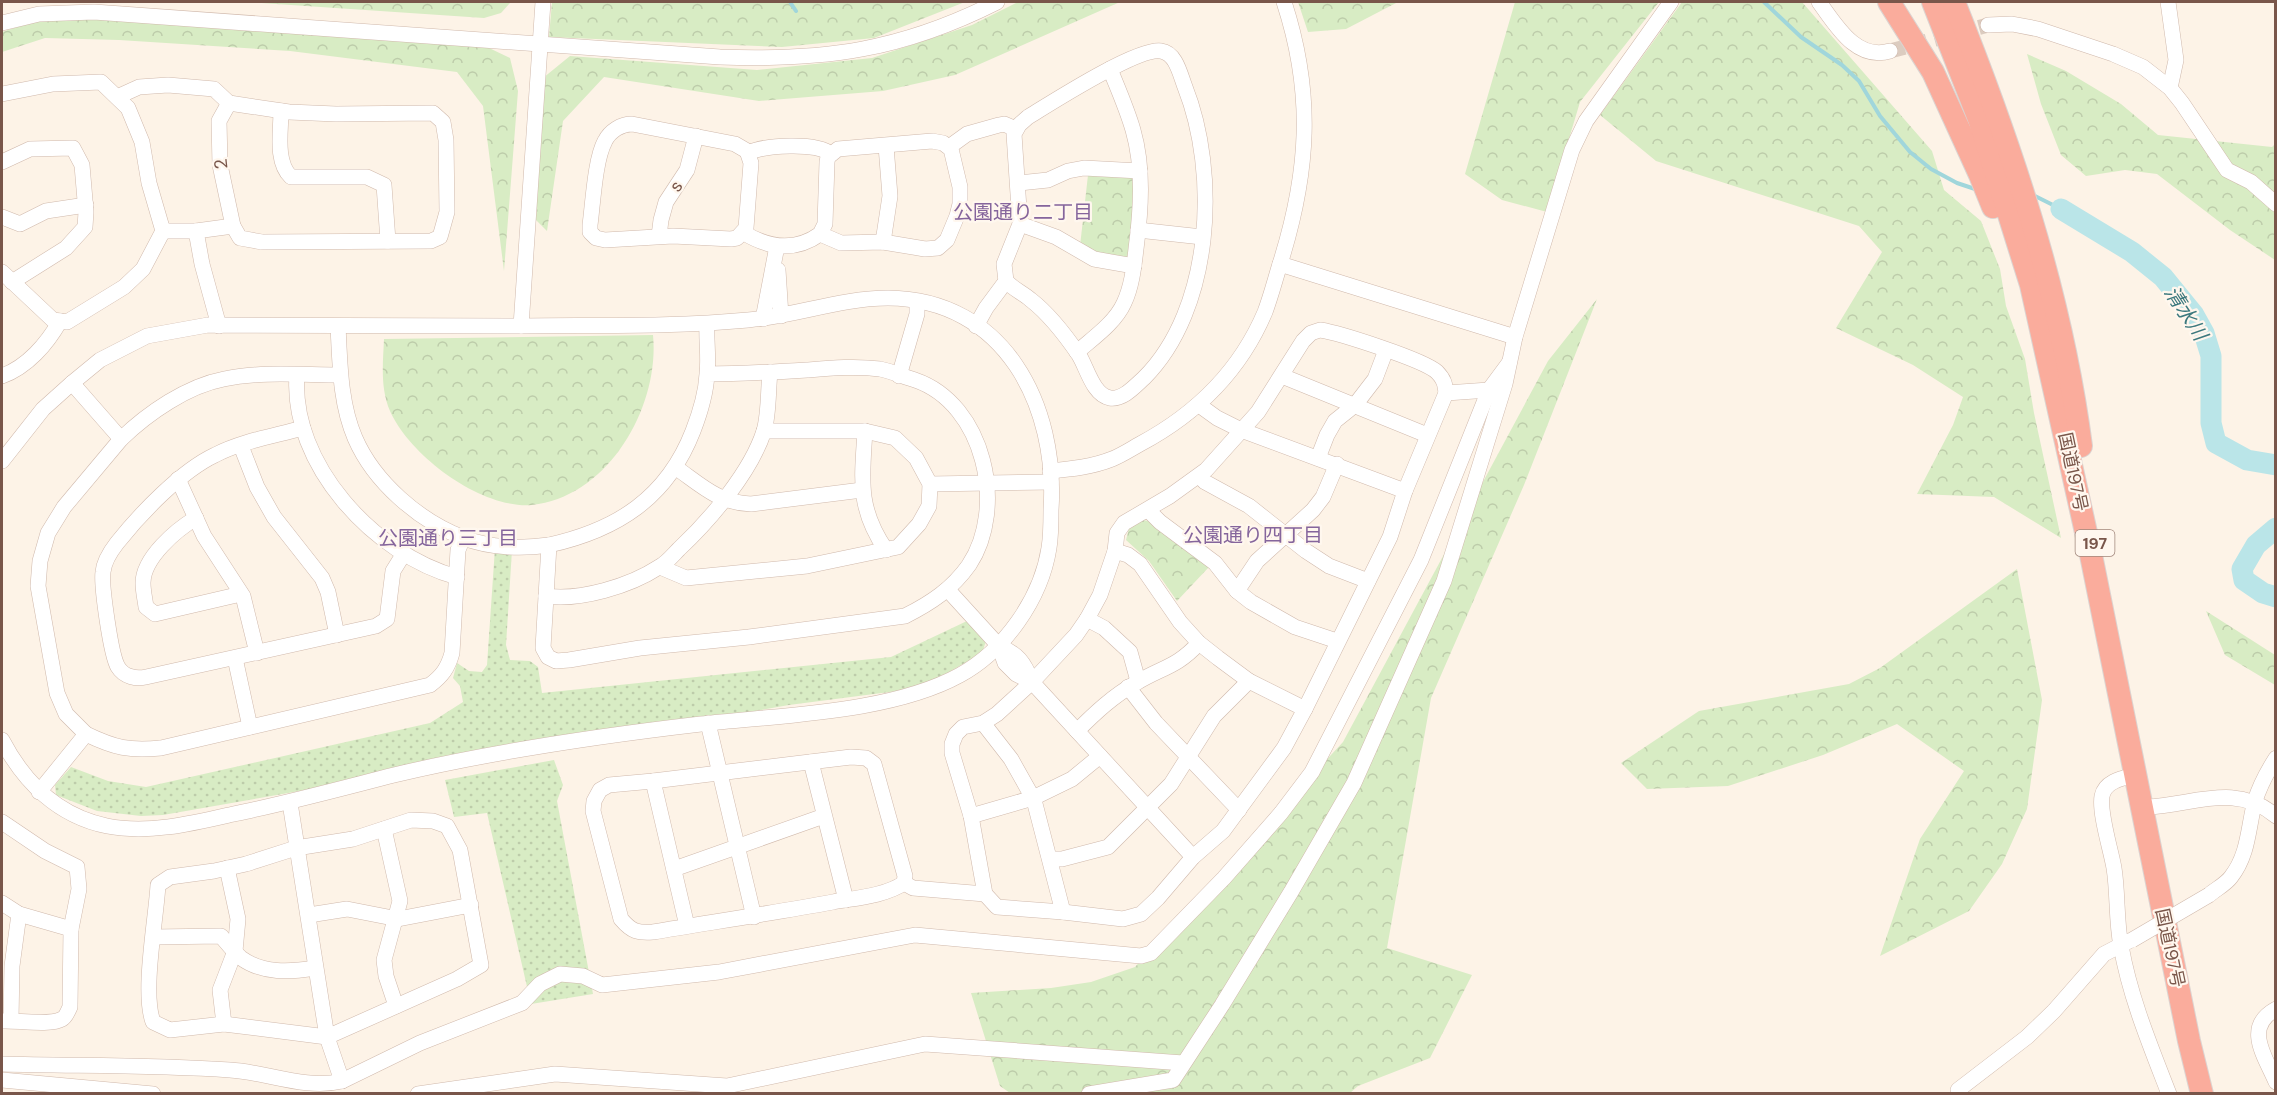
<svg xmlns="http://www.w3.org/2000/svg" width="2277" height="1095" font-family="'DM Sans','Noto Sans JP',sans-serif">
<defs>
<pattern id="forest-crowns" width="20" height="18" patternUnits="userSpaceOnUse" patternTransform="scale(1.5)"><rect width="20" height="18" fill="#d8ecc4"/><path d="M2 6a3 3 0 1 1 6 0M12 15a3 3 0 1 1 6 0" fill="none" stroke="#bdccaa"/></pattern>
<pattern id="garden-dots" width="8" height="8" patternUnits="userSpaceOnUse" patternTransform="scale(1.5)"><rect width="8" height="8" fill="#d8ecc4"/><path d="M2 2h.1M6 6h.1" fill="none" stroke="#bdccaa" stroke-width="1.8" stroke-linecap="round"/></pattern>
</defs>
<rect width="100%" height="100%" fill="#fdf3e7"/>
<g fill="url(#forest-crowns)">
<polygon points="248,2 511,2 501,13 484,18"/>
<polygon points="552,2 965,2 874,38 782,47 549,37"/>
<polygon points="1018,2 1120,2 955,75 883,91 759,101 604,77 563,121 547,231 536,220 543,78 570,56 757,70 872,58 972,25"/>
<polygon points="1298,2 1398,2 1346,29 1308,32"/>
<polygon points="1515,2 1659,2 1580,102 1547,212 1502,200 1465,174"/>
<polygon points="1682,2 1802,2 1932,151 1944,190 1981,221 2000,269 2006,306 2025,359 2034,413 2061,538 1994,497 1917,494 1953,425 1963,397 1913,365 1836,328 1882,252 1859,226 1656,161 1600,115"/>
<polygon points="86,18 487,47 510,58 518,91 504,271 483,106 457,72 290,51 119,40 45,38 2,52 2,32 35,21"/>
<polygon points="2027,54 2066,71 2121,104 2158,135 2272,147 2275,144 2275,260 2230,230 2157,174 2125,170 2086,176 2061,155 2041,104"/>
<polygon points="1137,173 1130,263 1100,257 1080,246 1088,175"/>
<polygon points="1597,299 1524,485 1431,698 1387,948 1472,975 1430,1058 1358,1086 1350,1093 1010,1093 1000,1086 971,993 1051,988 1091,982 1135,967 1343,742 1548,361"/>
<path d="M653 335C660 406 609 497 532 505 481 509 410 456 390 411 380 388 383 363 384 339Z"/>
<polygon points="1143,520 1148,521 1209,567 1177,601 1149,561 1126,540 1129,528"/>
<polygon points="2017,569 2042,700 2027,809 2002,864 1969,911 1880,956 1920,839 1964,771 1897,724 1823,755 1728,786 1647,789 1621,763 1699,711 1849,684 1880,668"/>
<polygon points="2206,611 2275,655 2275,685 2225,655"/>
</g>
<g fill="url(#garden-dots)">
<polygon points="495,548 512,550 506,645 510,660 530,661 538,667 542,693 891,657 967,621 986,641 982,653 942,676 905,690 789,705 163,815 141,816 97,811 56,795 55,785 71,767 108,781 146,787 430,723 463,702 460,686 453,678 457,663 469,671 482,672 487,665"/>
<polygon points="554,760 563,785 557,801 593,994 531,1004 487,813 454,817 445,780"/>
</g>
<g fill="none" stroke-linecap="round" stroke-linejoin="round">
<g stroke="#a0d6db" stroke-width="4">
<polyline points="790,2 796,11"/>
<polyline points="1764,2 1801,37 1842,65 1859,81 1880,116 1910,152 1931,169 1957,183 1978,190"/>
<polyline points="2033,195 2061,209"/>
</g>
<g stroke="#bae5e8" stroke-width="21">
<polyline points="2061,209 2132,252 2163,277 2194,315 2204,333 2211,356 2211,423 2216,443 2247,460 2276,465"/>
<polyline points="2276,528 2256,545 2242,569 2244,580 2263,593 2276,597"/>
</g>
<polyline stroke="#dcccc0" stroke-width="15" stroke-dasharray="15 8" stroke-linecap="butt" points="1890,51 1988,25"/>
<defs>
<g id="minor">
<path d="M1819 2C1836 25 1856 61 1890 51"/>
<polyline points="2168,2 2176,60 2170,88"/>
<path d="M2 23 39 14 94 12 720 57C825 61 902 50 997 2"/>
<polyline points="1988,25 2012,24 2038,29 2113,54 2143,67 2170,88 2182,103 2227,170 2251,182 2276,204"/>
<polyline points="2,94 53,84 101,82 128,108 142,142 149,183 163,231 143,269 124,287 67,322 53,320 2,272"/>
<polyline points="117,97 139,87 168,85 214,89 229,103 289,112 336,114 433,113 443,122 446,140 447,212 440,237 431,241 262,242 240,238 233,226 196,231"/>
<polyline points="229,103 219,121 220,165 233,226"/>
<path d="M281 111C281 131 275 162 291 177H367L384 185 388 241"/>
<path d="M632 124 735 144 747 151 751 163 746 228 737 238 731 239 673 236 605 240 596 238 590 232V225C593 203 595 159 605 141 610 131 621 124 632 124Z"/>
<polyline points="949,147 967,134 999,125 1004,124 1016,129"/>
<path d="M748 153C765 145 816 142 831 154"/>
<polyline points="2,162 30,149 73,148 82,165 86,212 85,227 66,248 12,282"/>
<polyline points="1019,183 1048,180 1068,171 1084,168 1140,171"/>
<polyline points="2,217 20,224 46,211 86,205"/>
<path d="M1020 224 1004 264 1006 281C1013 289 1023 293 1031 300 1049 314 1066 336 1079 355 1087 368 1093 395 1110 398 1123 400 1135 386 1144 378 1213 309 1219 173 1185 87 1180 74 1176 53 1161 51 1138 47 1051 103 1028 117L1019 125 1014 134 1020 224 1056 237 1094 259 1134 266"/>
<polyline points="1138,230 1202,237"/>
<polyline points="163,231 196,231 202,264 219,326"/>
<path d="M744 233C769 248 795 252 820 234L825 224 827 162 828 157 838 149 932 141 943 143 951 149 960 187V204L957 216 947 240 938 248 925 249 883 242 841 243 820 234"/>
<polyline points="659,236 661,220 666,202 687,170 696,136"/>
<polyline points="883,242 890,196 886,146"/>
<polyline points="1280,264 1515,337"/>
<polyline points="778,270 781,316"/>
<polyline points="763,319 777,246"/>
<path d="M707 324C706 340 709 357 707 374 706 393 700 413 693 431 667 498 617 530 549 545L543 648 548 657 556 661 569 660 640 648 749 637 905 616C931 603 952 589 969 565 1007 508 985 404 915 380 904 377 891 371 880 369 856 366 832 368 807 370 774 372 741 374 708 374"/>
<path d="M338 326C340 364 340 403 355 438 374 482 419 521 464 538 490 548 522 549 549 545"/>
<polyline points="976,326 986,308 1006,281"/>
<path d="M1320 330C1340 333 1424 360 1437 372 1444 379 1445 384 1446 393L1405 491 1390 537 1305 709 1284 748 1223 831 1193 857 1158 898 1141 914 1123 919 1063 912 997 907 985 894 971 816 952 753V744L956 734 963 727 983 723 997 714 1032 682 1076 635 1087 619 1100 595 1115 551 1117 533 1124 523 1170 496 1206 470 1258 412 1303 341 1311 333Z"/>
<path d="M1077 352C1093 338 1115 323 1124 303 1132 286 1134 266 1136 249 1141 210 1144 168 1133 130 1127 109 1118 89 1110 69"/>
<path d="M297 375C290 464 375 555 457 577"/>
<path d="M2 376C27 367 47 344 60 321"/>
<polyline points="899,376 917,314 917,302"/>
<polyline points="1282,376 1427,435"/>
<path d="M72 383 121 439C148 413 187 386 224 379 262 371 302 375 340 375"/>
<polyline points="1446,393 1489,390"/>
<polyline points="1199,405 1217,418 1241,430 1405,491"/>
<path d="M303 428C274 436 242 441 215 455 181 471 140 514 117 543 110 552 104 561 103 572 101 585 111 656 118 667 124 677 136 679 146 677L376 626 387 619 393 571 403 555"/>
<path d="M865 431C862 479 857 508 886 550"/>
<polyline points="241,446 257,487 274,517 322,578 328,592 337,635"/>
<polyline points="1318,458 1327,435 1335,421 1355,405 1375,379 1386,350"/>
<polyline points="2,461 43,409 72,383 100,360 147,336 208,325 521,326"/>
<path d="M675 467C701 485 718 503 751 504L862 490"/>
<path d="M1050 471C1071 469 1092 467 1112 459 1122 455 1131 449 1140 444 1196 414 1240 371 1265 312 1271 296 1275 280 1280 264 1309 172 1314 94 1284 2"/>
<polyline points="1199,476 1205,482 1249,506 1306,551 1329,566 1368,581"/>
<polyline points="178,479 204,536 243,596 257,653"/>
<polyline points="930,484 1051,482"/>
<polyline points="1148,510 1160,522 1215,563 1237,591 1251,602 1295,627 1337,641"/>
<path d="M196 518C176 530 143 558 143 583 143 591 145 599 146 607L155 614 241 594"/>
<polyline points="1115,551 1128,555 1140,564 1180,622 1199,643 1218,658 1249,681 1305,709"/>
<polyline points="660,567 686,578 807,566 898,547 919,524 929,506 930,484 916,458 895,438 865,431 764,431"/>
<polyline points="948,590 999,646 1005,663 1016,674 1032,682"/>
<polyline points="1237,591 1257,561 1313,510 1323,497 1337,464"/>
<path d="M546 596C580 601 630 586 659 567 667 563 673 555 679 549 710 520 751 472 764 431 769 414 768 391 770 372"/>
<polyline points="1087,619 1104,628 1130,652 1138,681"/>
<path d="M999 646C1018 654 1024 662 1032 682L1193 857"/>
<polyline points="235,658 250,727"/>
<polyline points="1128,687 1156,723 1239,810"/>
<polyline points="708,723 754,917"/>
<polyline points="983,723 1011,759 1034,800 1063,912"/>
<path d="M1077 731C1095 713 1113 696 1136 683 1162 667 1176 668 1199 643"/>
<polyline points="86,734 66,714 57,693 38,586 40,561 48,533 64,507 121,439"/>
<path d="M2 740C24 782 58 816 107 826 147 834 190 824 229 815 284 804 339 789 394 775 495 751 598 736 701 724 780 715 891 713 960 675 1004 651 1041 599 1049 548 1051 536 1051 522 1051 510 1058 406 1005 299 888 298 841 298 795 316 748 320 673 327 596 325 521 326L543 2"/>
<path d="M851 757 866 758 874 764 905 876 904 883C885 896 855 898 833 902 773 913 713 922 653 932 638 933 632 932 621 919L593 811 594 801 600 790 609 785 653 781Z"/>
<polyline points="811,762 846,900"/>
<path d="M2135 775C2123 778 2105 781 2102 796 2099 813 2111 850 2114 868 2118 893 2116 920 2121 946 2130 997 2150 1045 2169 1094"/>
<polyline points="653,781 687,926"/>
<path d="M39 792 86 734C115 748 129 751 161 748L430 685C442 676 448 668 452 653L458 550 463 538"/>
<path d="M2148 807C2194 805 2235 782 2276 816"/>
<polyline points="971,816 1033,798 1072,779 1100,756"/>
<path d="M411 820 433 821 447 826 460 850 481 965 457 979 327 1037 224 1024 170 1030 153 1022C142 992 156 920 158 885L170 877 214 871 246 864 296 848 353 839Z"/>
<polyline points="2,822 45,851 77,867 79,889 71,929"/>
<polyline points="384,829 400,901 384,960 386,976 396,1006"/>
<polyline points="1050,859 1062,859 1108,847 1171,784 1214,716 1249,681"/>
<polyline points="674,869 824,816"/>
<polyline points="904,883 913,888 985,894"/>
<path d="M2209 895C2216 889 2226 884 2231 877 2249 854 2248 827 2255 801 2260 785 2267 772 2276 758"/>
<path d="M2 903 19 914 71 929 70 1007C68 1011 66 1017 62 1019 50 1026 16 1020 2 1021"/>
<polyline points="309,915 347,909 398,919 471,905"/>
<path d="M154 937 221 936C227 943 234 952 241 958 263 974 290 972 315 968"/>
<path d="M2276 1009C2243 1027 2265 1056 2276 1082"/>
<polyline points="11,1020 12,966 19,914"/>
<polyline points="224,1024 220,990 235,951 238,919 227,868"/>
<path d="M2 1064C77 1066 154 1065 230 1070 267 1072 305 1090 342 1081L327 1037 290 803"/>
<polyline points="2,1080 153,1094"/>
<polyline points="342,1081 420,1043 522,1003 540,984 560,974 583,976 602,985 719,972 915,935 1141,956 1151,953 1224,878 1281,813 1312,772 1421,560 1489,390 1509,363"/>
<polyline points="1958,1090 2027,1037 2054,1011 2104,954 2129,941"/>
<polyline points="418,1094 555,1074 727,1086 925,1044 1183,1063"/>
<polyline points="1089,1094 1173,1080 1222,1005 1291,892 1354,783 1444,581 1505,384 1515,337 1572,150 1586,121 1671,2"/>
</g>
<g id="highway">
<polyline points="1889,2 1933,72 1980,175 1993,207"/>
<polyline points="1933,2 1979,119 2031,285 2091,555 2189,1041 2202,1094"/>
<path d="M1954 2C2011 145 2061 292 2081 446"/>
</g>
</defs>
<use href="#minor" stroke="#d0b9ac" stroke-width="16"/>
<use href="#highway" stroke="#dcd3d0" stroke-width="24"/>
<use href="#minor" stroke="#fff" stroke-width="15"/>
<use href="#highway" stroke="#faac9c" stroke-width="22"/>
<defs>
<polyline id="minor-bridge" points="2132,940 2209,895"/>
</defs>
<use href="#minor-bridge" stroke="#d0b9ac" stroke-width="16" stroke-linecap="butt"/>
<use href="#minor-bridge" stroke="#fff" stroke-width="15"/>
</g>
<g text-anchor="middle" stroke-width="4.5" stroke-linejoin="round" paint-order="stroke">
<rect fill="#fff7ee" stroke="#a1867b" stroke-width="1.5" x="2075.5" y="530" width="39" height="26" rx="4.5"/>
<g font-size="16" font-weight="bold" fill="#79564a">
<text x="2095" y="549">197</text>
</g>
<g font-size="18" fill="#79564a" stroke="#fff7ee">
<text transform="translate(221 164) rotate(-96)" y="6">2</text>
<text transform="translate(676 186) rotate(-55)" y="6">s</text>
<text transform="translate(2073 472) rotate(78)" y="6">国道197号</text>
<text transform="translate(2170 948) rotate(78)" y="6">国道197号</text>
</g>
<g font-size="20" fill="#85659c" stroke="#fff7ee">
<text x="1023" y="219">公園通り二丁目</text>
<text x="1253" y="542">公園通り四丁目</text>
<text x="448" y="545">公園通り三丁目</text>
</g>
<g font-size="20" font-style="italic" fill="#3c797e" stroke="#fff7ee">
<text transform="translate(2186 313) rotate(57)" y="7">清水川</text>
</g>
</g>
<rect width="2277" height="1095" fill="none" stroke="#79564a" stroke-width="6"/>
</svg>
